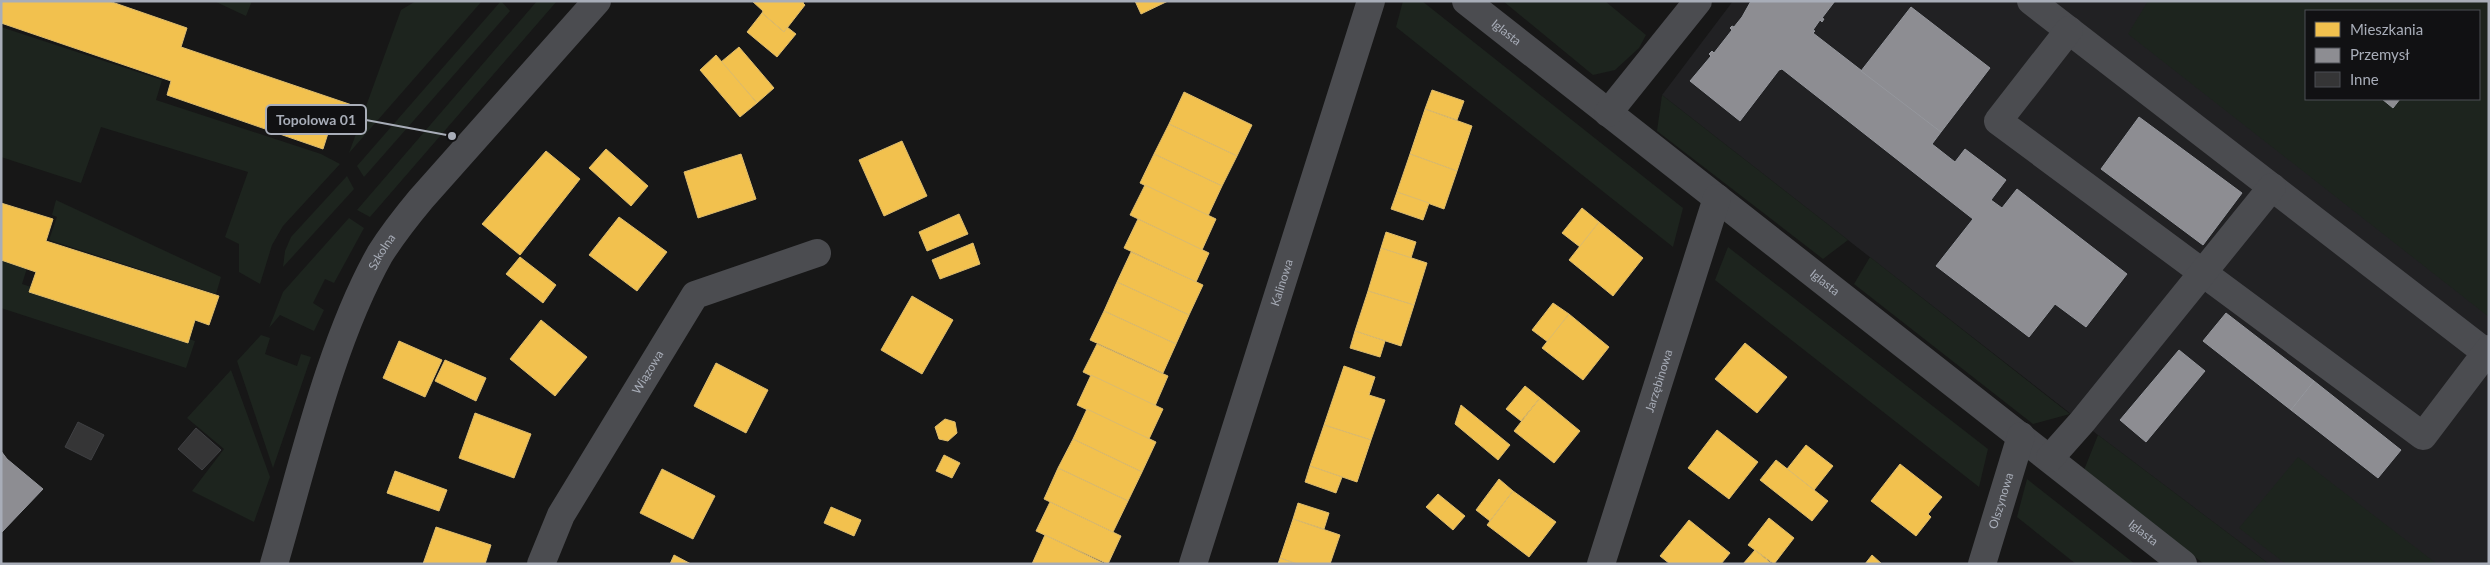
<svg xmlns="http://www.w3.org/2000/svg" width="2490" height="565" font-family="Lato,sans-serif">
<rect width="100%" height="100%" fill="#171717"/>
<path fill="#212123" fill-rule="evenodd" d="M1733 1H2489V564H2269L2098 435 1662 95ZM2306 11H2479V99H2306Z"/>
<g fill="#1d241e" fill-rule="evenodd">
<polygon points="214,1 252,1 246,16"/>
<polygon points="416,1 482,1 349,153 401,10"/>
<polygon points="501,1 510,11 364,177 357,166"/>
<polygon points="537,1 557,1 370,217 357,210"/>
<polygon points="1403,1 1422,1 1683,208 1673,247 1396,27"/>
<polygon points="1503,1 1605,1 1646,35 1639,48 1615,70 1593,75"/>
<path d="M2148 1H2489V317L2128 34ZM2306 11H2479V99H2306Z"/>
<polygon points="1,27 162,80 156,100 321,154 340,164 283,226 272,245 260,284 239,272 239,244 225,237 248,172 101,127 81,183 1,157"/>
<polygon points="1662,95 1848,240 1823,259 1657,131"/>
<polygon points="347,176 354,189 283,267 285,251 291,237"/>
<polygon points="56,200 221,277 216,294 49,240 57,217 52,215"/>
<polygon points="349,218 364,228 334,283 325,279 313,303 324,310 314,331 280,315 269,328 283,292"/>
<polygon points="1728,247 1988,449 1979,487 1715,280"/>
<polygon points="1,256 28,265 22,284 195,341 186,368 1,308"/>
<polygon points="1870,257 2070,414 2033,424 1854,284"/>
<polygon points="261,335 270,338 265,354 297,366 301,354 311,357 273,468 237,361"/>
<polygon points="231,370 270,477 254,522 192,491 224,449 187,418"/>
<polygon points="2098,435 2269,564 2204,564 2084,470"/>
<polygon points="2298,457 2437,564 2286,564 2239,528"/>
<polygon points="2027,479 2135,564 2076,564 2017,517"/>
</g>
<g fill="#f2c14e" stroke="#dcbb6e">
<polygon points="1,1 109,1 187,28 181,47 352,105 344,132 330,127 323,149 167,95 171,81 1,23"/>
<polygon points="752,1 804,1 803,3 805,5 784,32 762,13 763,11"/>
<polygon points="1135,1 1168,1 1141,14"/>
<polygon points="762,13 784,32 787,27 796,34 777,57 747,32"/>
<polygon points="739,47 774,88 757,103 721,62"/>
<polygon points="716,55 757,103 740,117 700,70"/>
<polygon points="1432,90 1464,101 1457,120 1425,109"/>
<polygon points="1184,92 1252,125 1237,156 1169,124"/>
<polygon points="1425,109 1472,126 1457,171 1410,154"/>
<polygon points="1169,124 1237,156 1222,186 1154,154"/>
<polygon points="902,141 927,196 884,216 859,160"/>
<polygon points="606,149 648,186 631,206 589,168"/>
<polygon points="546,151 580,179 520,255 482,224"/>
<polygon points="741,154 756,199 698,218 684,172"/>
<polygon points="1154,154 1222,186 1208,216 1140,183"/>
<polygon points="1410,154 1457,171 1444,209 1397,192"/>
<polygon points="1145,185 1216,219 1202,250 1130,215"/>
<polygon points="1397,192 1429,203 1423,220 1391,209"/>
<polygon points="1,203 53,219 46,241 219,296 209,325 195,320 188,343 29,292 36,272 1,260"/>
<polygon points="1582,208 1599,222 1580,247 1562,233"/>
<polygon points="959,214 968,234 927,251 919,232"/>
<polygon points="619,217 667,252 637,291 589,255"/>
<polygon points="1138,219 1209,253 1196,282 1124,248"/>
<polygon points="1599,222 1643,258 1613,296 1569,260"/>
<polygon points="1386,232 1416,242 1411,258 1381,248"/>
<polygon points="973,243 980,264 940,279 932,260"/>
<polygon points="1381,248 1427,263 1414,305 1368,291"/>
<polygon points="1131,252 1203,285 1189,315 1117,282"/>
<polygon points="520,257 556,285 543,303 506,274"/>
<polygon points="1117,282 1189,315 1176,344 1104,311"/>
<polygon points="1368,291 1414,305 1401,346 1355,331"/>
<polygon points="912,296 953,320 922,374 881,350"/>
<polygon points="1553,303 1569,314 1548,342 1532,330"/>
<polygon points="1104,311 1176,344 1163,373 1090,340"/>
<polygon points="1569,314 1609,347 1583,380 1542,348"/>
<polygon points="541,320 587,357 555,396 510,359"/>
<polygon points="1355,331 1385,341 1380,357 1350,348"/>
<polygon points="399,341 442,360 425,397 383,378"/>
<polygon points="1745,343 1787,377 1757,413 1715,379"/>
<polygon points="1097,344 1168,376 1155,406 1083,372"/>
<polygon points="445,360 486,378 476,401 435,381"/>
<polygon points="716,363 768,390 746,433 694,406"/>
<polygon points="1344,366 1375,377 1369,395 1385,400 1371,440 1324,425"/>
<polygon points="1091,375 1163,409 1149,439 1077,405"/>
<polygon points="1525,386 1540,398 1521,421 1506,409"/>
<polygon points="1540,398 1580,431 1554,463 1514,431"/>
<polygon points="1461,405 1510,445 1498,460 1455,424"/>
<polygon points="1087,409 1156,442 1142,472 1073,439"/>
<polygon points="475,413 531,434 514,478 459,458"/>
<polygon points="945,419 955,422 957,433 948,441 939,439 935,427"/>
<polygon points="1324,425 1371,440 1357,482 1310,466"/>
<polygon points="1717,430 1758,462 1729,499 1688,468"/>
<polygon points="1073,439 1142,472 1128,501 1058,468"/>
<polygon points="1806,445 1833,466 1814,490 1787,469"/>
<polygon points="944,455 960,463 952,478 936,471"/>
<polygon points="1776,460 1828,501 1812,521 1760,480"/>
<polygon points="1900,464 1942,497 1928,514 1931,517 1916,536 1871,501"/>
<polygon points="1310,466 1342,477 1336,493 1305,482"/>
<polygon points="1058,468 1128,501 1113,532 1044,499"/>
<polygon points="662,469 715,496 693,539 640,513"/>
<polygon points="395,471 447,490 439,511 387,493"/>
<polygon points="1499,479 1513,491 1490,521 1476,510"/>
<polygon points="1513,491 1556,522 1529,557 1487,525"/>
<polygon points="1438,494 1465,516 1453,530 1426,507"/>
<polygon points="1050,502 1121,536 1108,564 1036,531"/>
<polygon points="1298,503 1329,513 1324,529 1293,519"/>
<polygon points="831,507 861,520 854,536 824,523"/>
<polygon points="1769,518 1794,538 1774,564 1748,545"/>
<polygon points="1293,519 1340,535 1330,564 1297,564 1280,558"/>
<polygon points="1689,520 1730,553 1721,564 1670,564 1660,556"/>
<polygon points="436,527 491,545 485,564 423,564"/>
<polygon points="1045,535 1105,564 1032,564"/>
<polygon points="1755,550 1772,564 1743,564"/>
<polygon points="674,555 691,564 670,564"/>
<polygon points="1872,555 1882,564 1865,564"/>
<polygon points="1280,558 1297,564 1278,564"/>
</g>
<g fill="#8d8d92" stroke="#95979d">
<polygon points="1751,1 1835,1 1822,18 1824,19 1822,22 1820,20 1813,30 1815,31 1813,33 1941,132 1932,144 1955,162 1965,149 2006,180 1991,200 2002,208 2017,189 2127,274 2086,327 2055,304 2029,337 1936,266 1973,219 1782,69 1779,70 1740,121 1690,81 1711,56 1709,54 1712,51 1714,53 1732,30 1730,28 1732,26 1734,27 1742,17"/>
<polygon points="1911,7 1990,68 1941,132 1861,71"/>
<polygon points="2382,99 2400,99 2393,108"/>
<polygon points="2139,117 2242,193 2203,245 2101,169"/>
<polygon points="2226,313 2314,381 2291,410 2203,341"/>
<polygon points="2179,350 2205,371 2146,442 2120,420"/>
<polygon points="2314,381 2401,450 2378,478 2291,410"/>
<polygon points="1,451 7,459 43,489 1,533"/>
</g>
<g fill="#353536" stroke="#3f4043">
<polygon points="78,422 104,435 91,460 65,447"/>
<polygon points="196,428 221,450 202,470 178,449"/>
</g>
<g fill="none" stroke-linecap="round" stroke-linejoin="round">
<g stroke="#4b4c50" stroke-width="28">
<path id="s1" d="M1466 1 2183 564"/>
<polyline points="2031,1 2489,355"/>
<polyline points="2069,30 1998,121 2423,436 2489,349"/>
<polyline points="1608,113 1698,1"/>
<polyline points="2050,458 2082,422 2272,187"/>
<path id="s2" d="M274 564C303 465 330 343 380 254 392 235 406 217 421 199L597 1"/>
<path id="s3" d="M541 564 561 515 695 295 817 253"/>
<path id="s4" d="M1193 564 1371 1"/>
<path id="s5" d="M1601 564 1717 198"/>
<path id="s6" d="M1982 564 2021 436"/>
</g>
</g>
<g text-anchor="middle" stroke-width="5" stroke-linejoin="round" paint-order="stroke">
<g font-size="12" fill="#a8adb8" stroke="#111113">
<text dy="4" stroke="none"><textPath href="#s1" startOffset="51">Iglasta</textPath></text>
<text dy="4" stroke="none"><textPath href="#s2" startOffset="331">Szkolna</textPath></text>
<text dy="4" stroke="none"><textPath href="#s4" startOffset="295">Kalinowa</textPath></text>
<text dy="4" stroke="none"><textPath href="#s1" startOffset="456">Iglasta</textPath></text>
<text dy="4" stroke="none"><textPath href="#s3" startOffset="220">Wiązowa</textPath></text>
<text dy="4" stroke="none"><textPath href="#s5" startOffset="192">Jarzębinowa</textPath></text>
<text dy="4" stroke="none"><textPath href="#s6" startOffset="66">Olszynowa</textPath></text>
<text dy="4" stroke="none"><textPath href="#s1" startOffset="861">Iglasta</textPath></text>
</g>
</g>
<path fill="none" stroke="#a8adb8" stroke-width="2" d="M452 136L366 120"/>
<circle fill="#a8adb8" stroke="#111113" stroke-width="2" cx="452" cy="136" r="5"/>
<rect fill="#111113" stroke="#a8adb8" stroke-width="2" x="266" y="105" width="100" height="29" rx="5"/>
<g font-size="14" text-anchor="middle" font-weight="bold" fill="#a8adb8">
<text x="316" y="125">Topolowa 01</text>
</g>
<rect width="2490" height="565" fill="none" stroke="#a8adb8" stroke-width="5"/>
<rect x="2305" y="10" width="175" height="90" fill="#111113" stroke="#4d4f55"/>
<rect x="2315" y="22" width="25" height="15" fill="#f2c14e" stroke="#4d4f55"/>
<text x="2350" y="35" font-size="15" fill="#a8adb8">Mieszkania</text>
<rect x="2315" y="48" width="25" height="15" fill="#8d8d92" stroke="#4d4f55"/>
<text x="2350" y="60" font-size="15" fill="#a8adb8">Przemysł</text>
<rect x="2315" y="72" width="25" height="15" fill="#353536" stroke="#4d4f55"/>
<text x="2350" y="85" font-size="15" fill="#a8adb8">Inne</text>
</svg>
